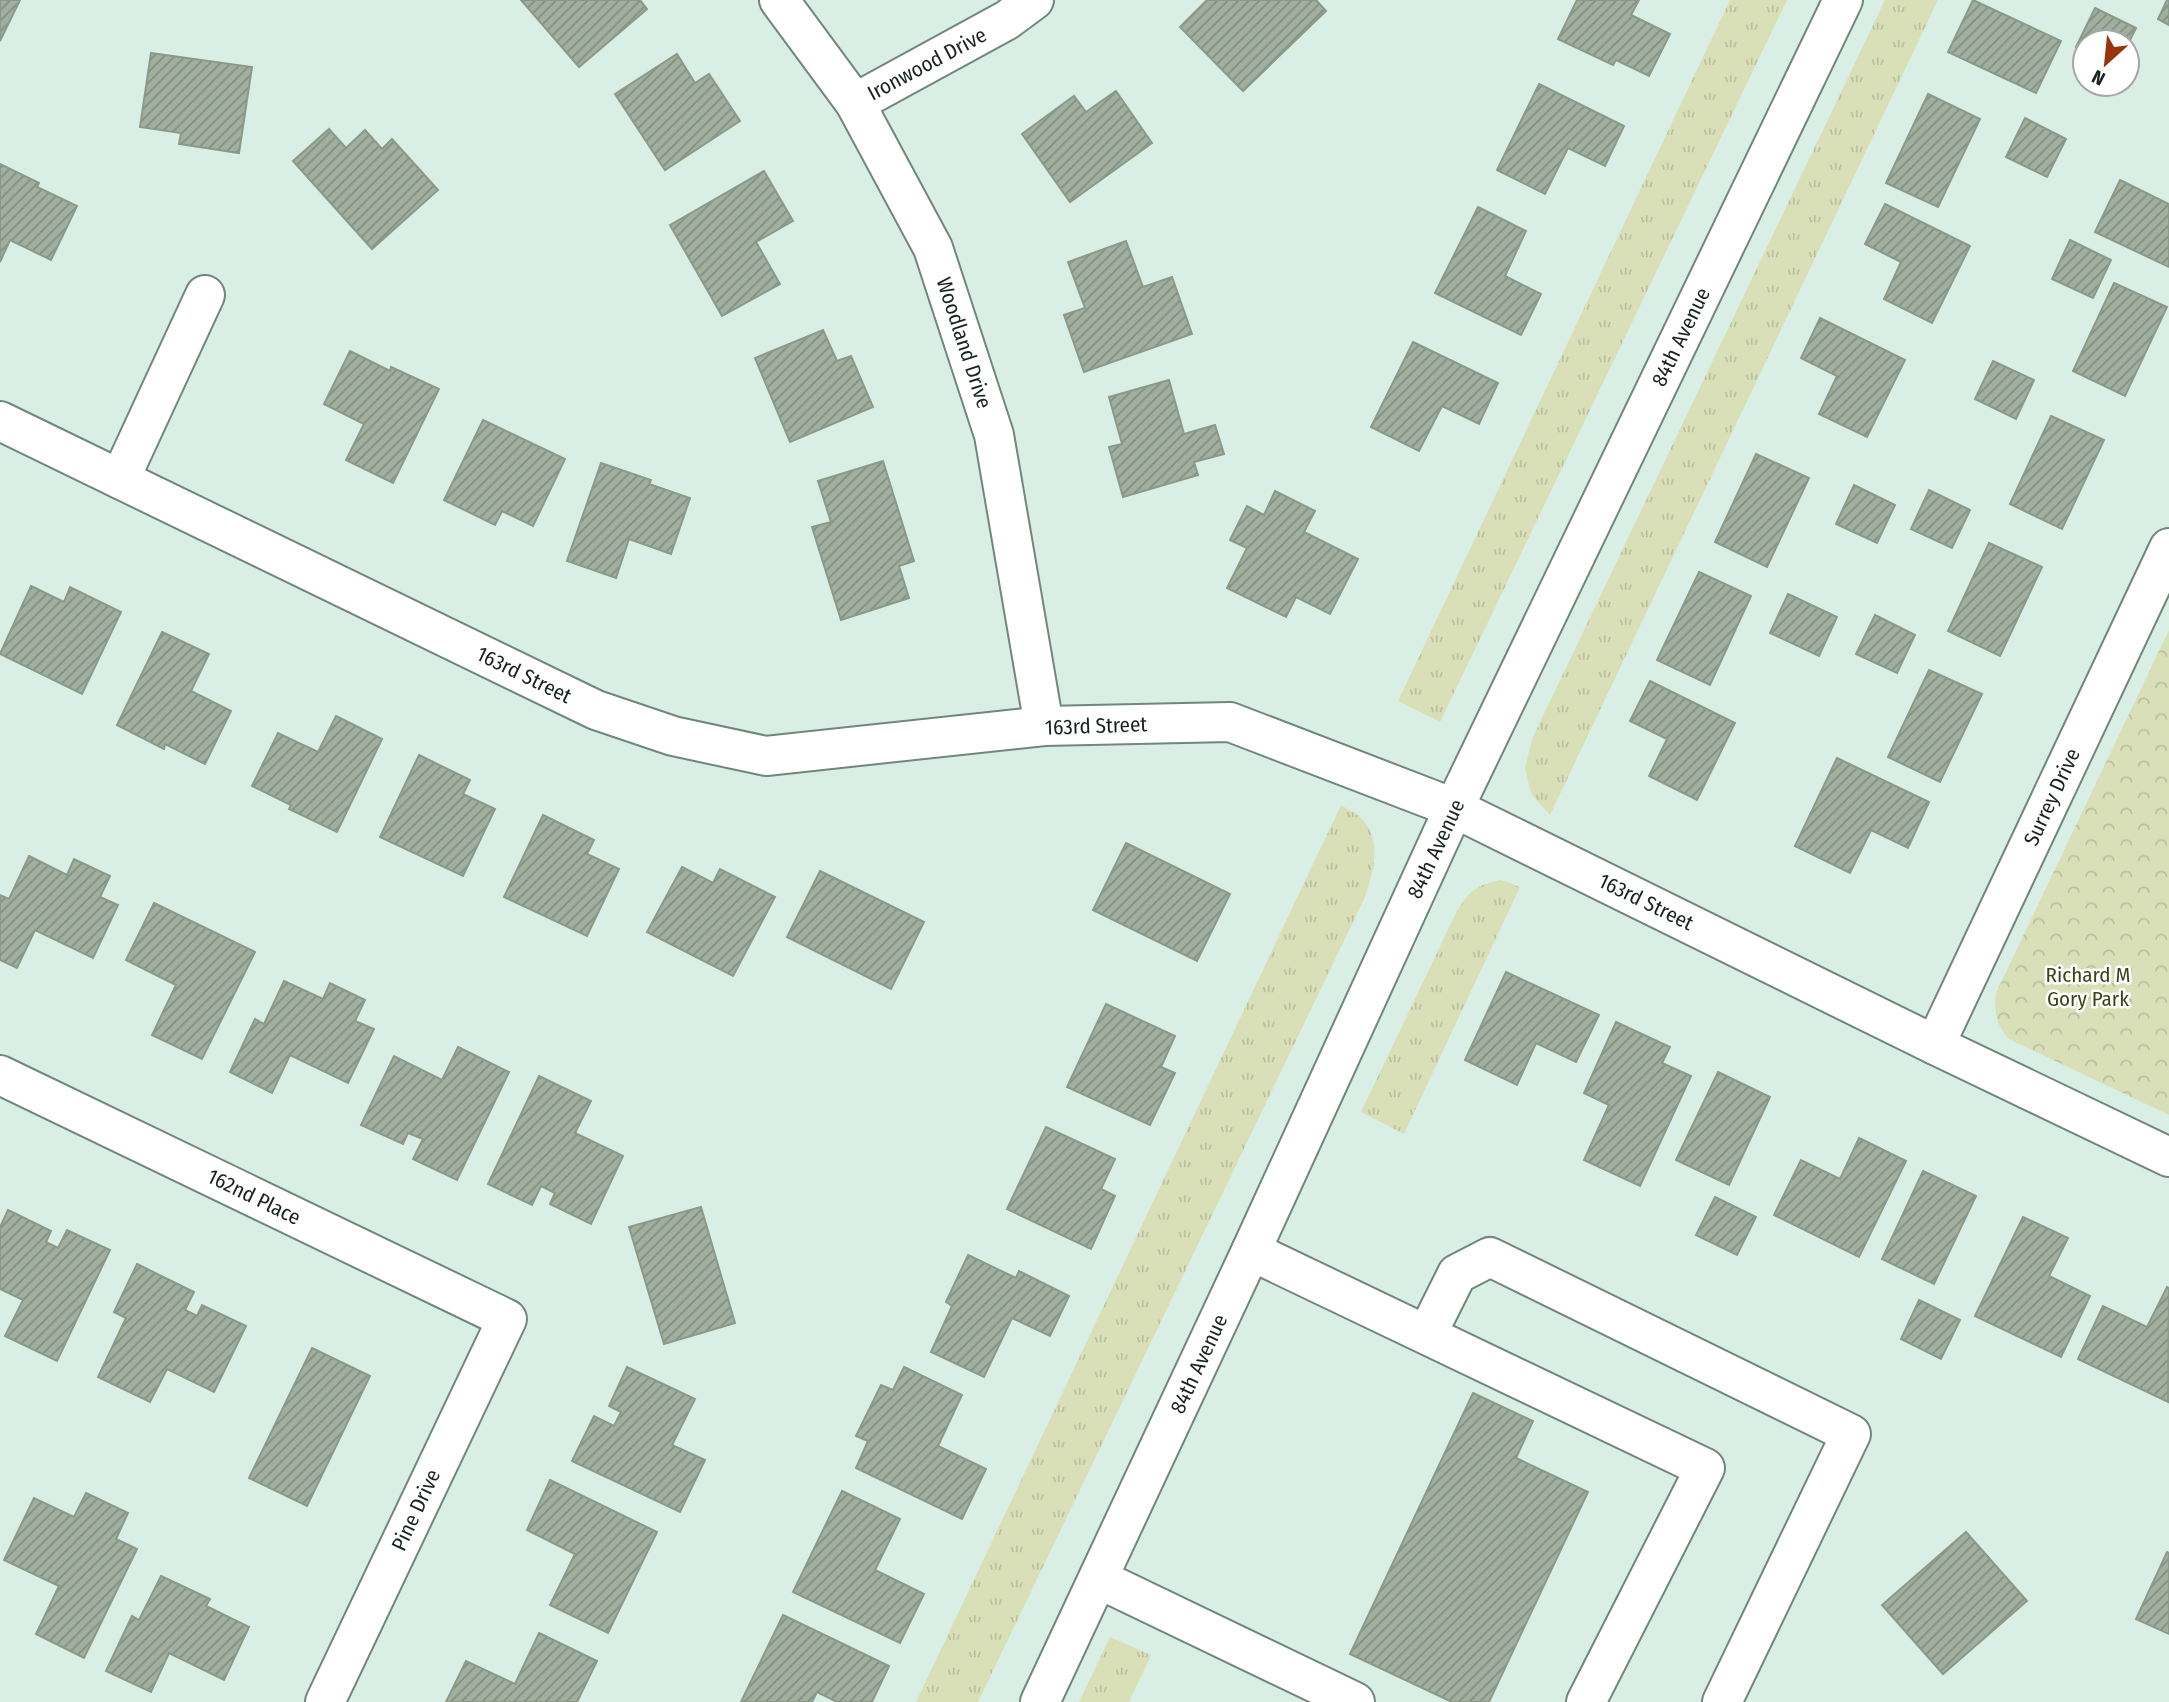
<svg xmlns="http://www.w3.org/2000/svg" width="2169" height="1702" font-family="'Fira Sans Condensed',sans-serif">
<defs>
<pattern id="grass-tufts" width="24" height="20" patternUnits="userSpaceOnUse" patternTransform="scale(1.75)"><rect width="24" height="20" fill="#d9e0b7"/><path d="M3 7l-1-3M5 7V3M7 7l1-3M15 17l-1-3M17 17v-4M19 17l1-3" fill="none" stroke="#bac09d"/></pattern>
<pattern id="park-crowns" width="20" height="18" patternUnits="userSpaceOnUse" patternTransform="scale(1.75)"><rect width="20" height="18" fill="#d9e0b7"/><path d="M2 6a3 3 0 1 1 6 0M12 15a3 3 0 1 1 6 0" fill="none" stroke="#bac09d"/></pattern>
<pattern id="building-hatch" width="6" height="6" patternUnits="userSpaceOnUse" patternTransform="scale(1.75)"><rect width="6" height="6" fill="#a1af9f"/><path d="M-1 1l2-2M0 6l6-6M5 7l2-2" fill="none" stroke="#828e81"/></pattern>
</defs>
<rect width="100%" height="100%" fill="#d9efe5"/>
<g fill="url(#grass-tufts)">
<polygon points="1730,0 1787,0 1440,722 1398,701"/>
<polygon points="1885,0 1938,0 1550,815 1531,794 1525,768 1532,739"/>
<path d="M1341 805C1348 810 1359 814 1364 821 1382 844 1373 872 1365 897L978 1702H916Z"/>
<path d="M1501 880 1520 887 1404 1134 1361 1112 1457 911C1470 890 1476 885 1501 880Z"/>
<polygon points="1110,1637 1151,1655 1129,1702 1079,1702"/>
</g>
<path fill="url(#park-crowns)" d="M2169 630V1115L2009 1039C1996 1025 1994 1012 1996 993Z"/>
<g fill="url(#building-hatch)" stroke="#8c9989" stroke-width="2">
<polygon points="0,0 20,0 0,41"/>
<polygon points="521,0 640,0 647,9 579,67"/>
<polygon points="1207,0 1316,0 1326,11 1243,91 1180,27"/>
<polygon points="1577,0 1639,0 1631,15 1670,34 1649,76 1616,60 1613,65 1558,39"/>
<polygon points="1973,0 2061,41 2036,93 1948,52"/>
<polygon points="2167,0 2169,0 2169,25 2158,19"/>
<polygon points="2095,8 2136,28 2127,46 2127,42 2085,42 2085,51 2076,47"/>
<polygon points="151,53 252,67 239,153 179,144 181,133 140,127"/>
<polygon points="677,54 695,83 709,74 740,121 665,170 615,94"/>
<polygon points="1539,84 1624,126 1605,166 1568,148 1545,194 1497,170"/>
<polygon points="1116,91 1152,143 1070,202 1022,134 1074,96 1086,112"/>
<polygon points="1928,94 1980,119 1938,207 1886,183"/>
<polygon points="2025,118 2066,139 2047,177 2006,157"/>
<polygon points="329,129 346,148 365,130 382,149 392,139 438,190 372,249 293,161"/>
<polygon points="0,164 39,183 37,187 77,206 51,260 10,240 0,262"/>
<polygon points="764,171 793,221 756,242 780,284 722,316 670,225"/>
<polygon points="2120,180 2169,204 2169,267 2095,232"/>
<polygon points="1885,204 1970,246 1932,323 1884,299 1901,262 1865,244"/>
<polygon points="1478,207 1526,231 1505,276 1541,294 1521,335 1435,293"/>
<polygon points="2070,240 2111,260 2093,298 2052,279"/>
<polygon points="1126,241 1143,287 1172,277 1192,334 1084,372 1064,315 1085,308 1068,262"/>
<polygon points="2114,283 2167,307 2125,396 2073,371"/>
<polygon points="1820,318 1905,360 1867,437 1819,414 1837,376 1801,358"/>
<polygon points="823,330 837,361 851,356 873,407 790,442 755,358"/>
<polygon points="1413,342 1498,383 1479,424 1442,406 1419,451 1371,427"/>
<polygon points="350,351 390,371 391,367 439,389 393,483 346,460 364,424 324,404"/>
<polygon points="1993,361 2034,380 2016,419 1975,399"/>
<polygon points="1169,380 1184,434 1215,425 1224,454 1194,462 1198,475 1123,497 1109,447 1122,444 1109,397"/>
<polygon points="2051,416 2104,440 2062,529 2010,504"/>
<polygon points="483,420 565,459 533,526 502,511 495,525 444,500"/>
<polygon points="1756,454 1809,478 1767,567 1715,542"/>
<polygon points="883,461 914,561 899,566 909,598 841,620 812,527 831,522 818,481"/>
<polygon points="601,463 651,480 649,484 690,498 671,554 629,539 616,578 567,561"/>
<polygon points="1854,485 1895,505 1877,543 1836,524"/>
<polygon points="1929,490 1970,510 1952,548 1911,529"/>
<polygon points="1275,491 1315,511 1304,532 1358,559 1330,614 1296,597 1286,617 1227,588 1247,548 1230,540 1247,506 1264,515"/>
<polygon points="1989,543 2042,567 2000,656 1948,631"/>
<polygon points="1699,572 1751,596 1710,685 1657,660"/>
<polygon points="31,586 64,602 70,587 121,612 82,694 0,654"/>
<polygon points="1788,594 1837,617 1819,656 1770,633"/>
<polygon points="1875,615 1915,635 1897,673 1856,654"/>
<polygon points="162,632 209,654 191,691 231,711 205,764 165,744 164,749 117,725"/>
<polygon points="1929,670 1982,694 1940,782 1888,757"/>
<polygon points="1650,681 1735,723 1697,800 1649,776 1667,739 1630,721"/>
<polygon points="336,716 382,739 337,832 289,809 291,805 252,786 278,733 318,752"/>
<polygon points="419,755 470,780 463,794 495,809 463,876 380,837"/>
<polygon points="1837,758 1929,802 1908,848 1871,830 1850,873 1795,846"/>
<polygon points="543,815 594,840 587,854 619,869 587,936 504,897"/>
<polygon points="1126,843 1230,894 1197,961 1093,910"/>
<polygon points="29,856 67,875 74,859 110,876 100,897 118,905 93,958 35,930 17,968 0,960 0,895 9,899"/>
<polygon points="682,867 713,883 720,869 775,897 733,976 647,932"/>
<polygon points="820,871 924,922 891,989 787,937"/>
<polygon points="154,903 255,952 202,1059 152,1035 176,985 126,960"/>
<polygon points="1506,972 1599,1015 1576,1062 1536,1043 1517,1085 1465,1060"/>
<polygon points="284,981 323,999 330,983 365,1000 355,1021 374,1029 348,1083 290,1055 272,1093 230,1072 255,1019 264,1024"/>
<polygon points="1106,1004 1175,1036 1161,1067 1175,1073 1150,1125 1067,1087"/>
<polygon points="1616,1022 1670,1047 1662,1063 1691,1076 1640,1186 1584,1160 1609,1105 1584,1093"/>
<polygon points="458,1047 509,1072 457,1180 413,1159 423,1139 408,1133 403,1144 361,1125 394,1056 442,1080"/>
<polygon points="1718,1072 1770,1097 1729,1185 1676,1160"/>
<polygon points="539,1076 591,1101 575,1133 623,1156 591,1224 550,1204 555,1193 541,1186 532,1205 488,1184"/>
<polygon points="1046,1127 1115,1159 1101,1189 1115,1196 1091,1249 1007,1209"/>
<polygon points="1859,1138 1906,1161 1859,1257 1774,1215 1801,1160 1840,1179"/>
<polygon points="1923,1171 1976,1196 1934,1284 1882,1259"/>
<polygon points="1715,1197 1756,1217 1737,1255 1696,1235"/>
<polygon points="701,1207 735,1323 664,1344 629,1227"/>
<polygon points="8,1210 51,1231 46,1242 58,1248 67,1230 110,1250 57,1361 5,1336 23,1300 0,1289 0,1227"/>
<polygon points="2023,1217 2068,1238 2049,1276 2090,1296 2061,1357 1975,1316"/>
<polygon points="968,1255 1016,1278 1019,1271 1069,1296 1050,1336 1012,1318 984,1377 931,1352 952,1306 946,1302"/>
<polygon points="137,1264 194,1292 185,1310 197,1316 202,1305 246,1326 214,1392 167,1369 150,1402 98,1377 126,1318 114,1312"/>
<polygon points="2167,1287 2169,1288 2168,1402 2078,1359 2103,1306 2147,1327"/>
<polygon points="1919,1300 1960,1320 1941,1359 1901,1339"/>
<polygon points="312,1348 370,1376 307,1506 249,1478"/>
<polygon points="627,1367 695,1399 672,1445 705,1460 680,1512 572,1461 594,1416 614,1426 621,1412 609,1406"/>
<polygon points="904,1367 962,1395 938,1446 986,1469 962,1519 856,1468 868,1441 856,1436 881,1385 893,1390"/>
<polygon points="1473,1393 1533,1421 1516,1458 1588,1492 1489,1702 1452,1702 1350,1654"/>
<polygon points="550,1480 657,1532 608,1633 550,1605 575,1554 527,1530"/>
<polygon points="842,1491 900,1519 875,1570 924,1594 900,1643 793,1592"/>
<polygon points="86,1493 128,1513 116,1539 137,1549 84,1658 36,1634 59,1586 4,1560 34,1498 74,1517"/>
<polygon points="1966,1532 2027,1601 1943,1674 1882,1605"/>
<polygon points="2167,1552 2169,1553 2169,1634 2136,1619"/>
<polygon points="161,1576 210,1599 206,1606 249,1627 224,1680 169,1653 151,1692 106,1671 132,1616 139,1620"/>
<polygon points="783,1615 889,1666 872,1702 837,1702 817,1692 812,1702 741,1702"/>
<polygon points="539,1633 597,1661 577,1702 446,1702 466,1661 515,1684"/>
</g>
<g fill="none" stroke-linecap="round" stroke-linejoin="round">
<defs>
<g id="minor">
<polyline points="779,0 855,103 933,248 994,435 1044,726"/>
<polyline points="855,103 1007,20 1034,0"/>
<polyline points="0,421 596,710 673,736 766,756 1044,726 1230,722 1454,808 1935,1045 2169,1157"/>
<polyline points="120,479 205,295"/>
<polyline points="1935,1045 2169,548"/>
<polyline points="0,1075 507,1319 325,1702"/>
<polyline points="1251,1251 1705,1468 1586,1702"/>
<polyline points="1427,1334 1457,1274 1490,1257 1851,1434 1722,1702"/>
<polyline points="1099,1579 1355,1702"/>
<polyline points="1040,1702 1251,1251 1454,808 1843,0"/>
</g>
</defs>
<use href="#minor" stroke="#71867c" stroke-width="42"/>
<use href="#minor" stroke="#fff" stroke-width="38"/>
</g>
<g text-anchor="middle" stroke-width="5" stroke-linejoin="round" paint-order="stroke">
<g font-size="21" fill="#1a221e" stroke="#fff">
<text transform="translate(927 64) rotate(-28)" y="7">Ironwood Drive</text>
<text transform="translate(1681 337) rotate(-64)" y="7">84th Avenue</text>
<text transform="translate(964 343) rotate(72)" y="7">Woodland Drive</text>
<text transform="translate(524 675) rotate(26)" y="7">163rd Street</text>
<text transform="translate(1096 726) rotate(-2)" y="7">163rd Street</text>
<text transform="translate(2052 797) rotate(-65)" y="7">Surrey Drive</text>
<text transform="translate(1436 849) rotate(-65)" y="7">84th Avenue</text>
<text transform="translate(1646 902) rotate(26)" y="7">163rd Street</text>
<text transform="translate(254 1197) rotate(26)" y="7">162nd Place</text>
<text transform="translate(1199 1364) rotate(-65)" y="7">84th Avenue</text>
<text transform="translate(416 1510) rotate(-65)" y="7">Pine Drive</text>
</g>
<g font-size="21" fill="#3e4316" stroke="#fff">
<text x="2088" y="982">Richard M<tspan x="2088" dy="24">Gory Park</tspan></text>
</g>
</g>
<g transform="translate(2106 63) rotate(207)"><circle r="33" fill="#ffffff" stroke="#a3a7a5" stroke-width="2"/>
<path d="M0-5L12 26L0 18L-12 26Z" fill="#99330a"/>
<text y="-10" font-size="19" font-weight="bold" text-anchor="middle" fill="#1a221e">N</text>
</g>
</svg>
